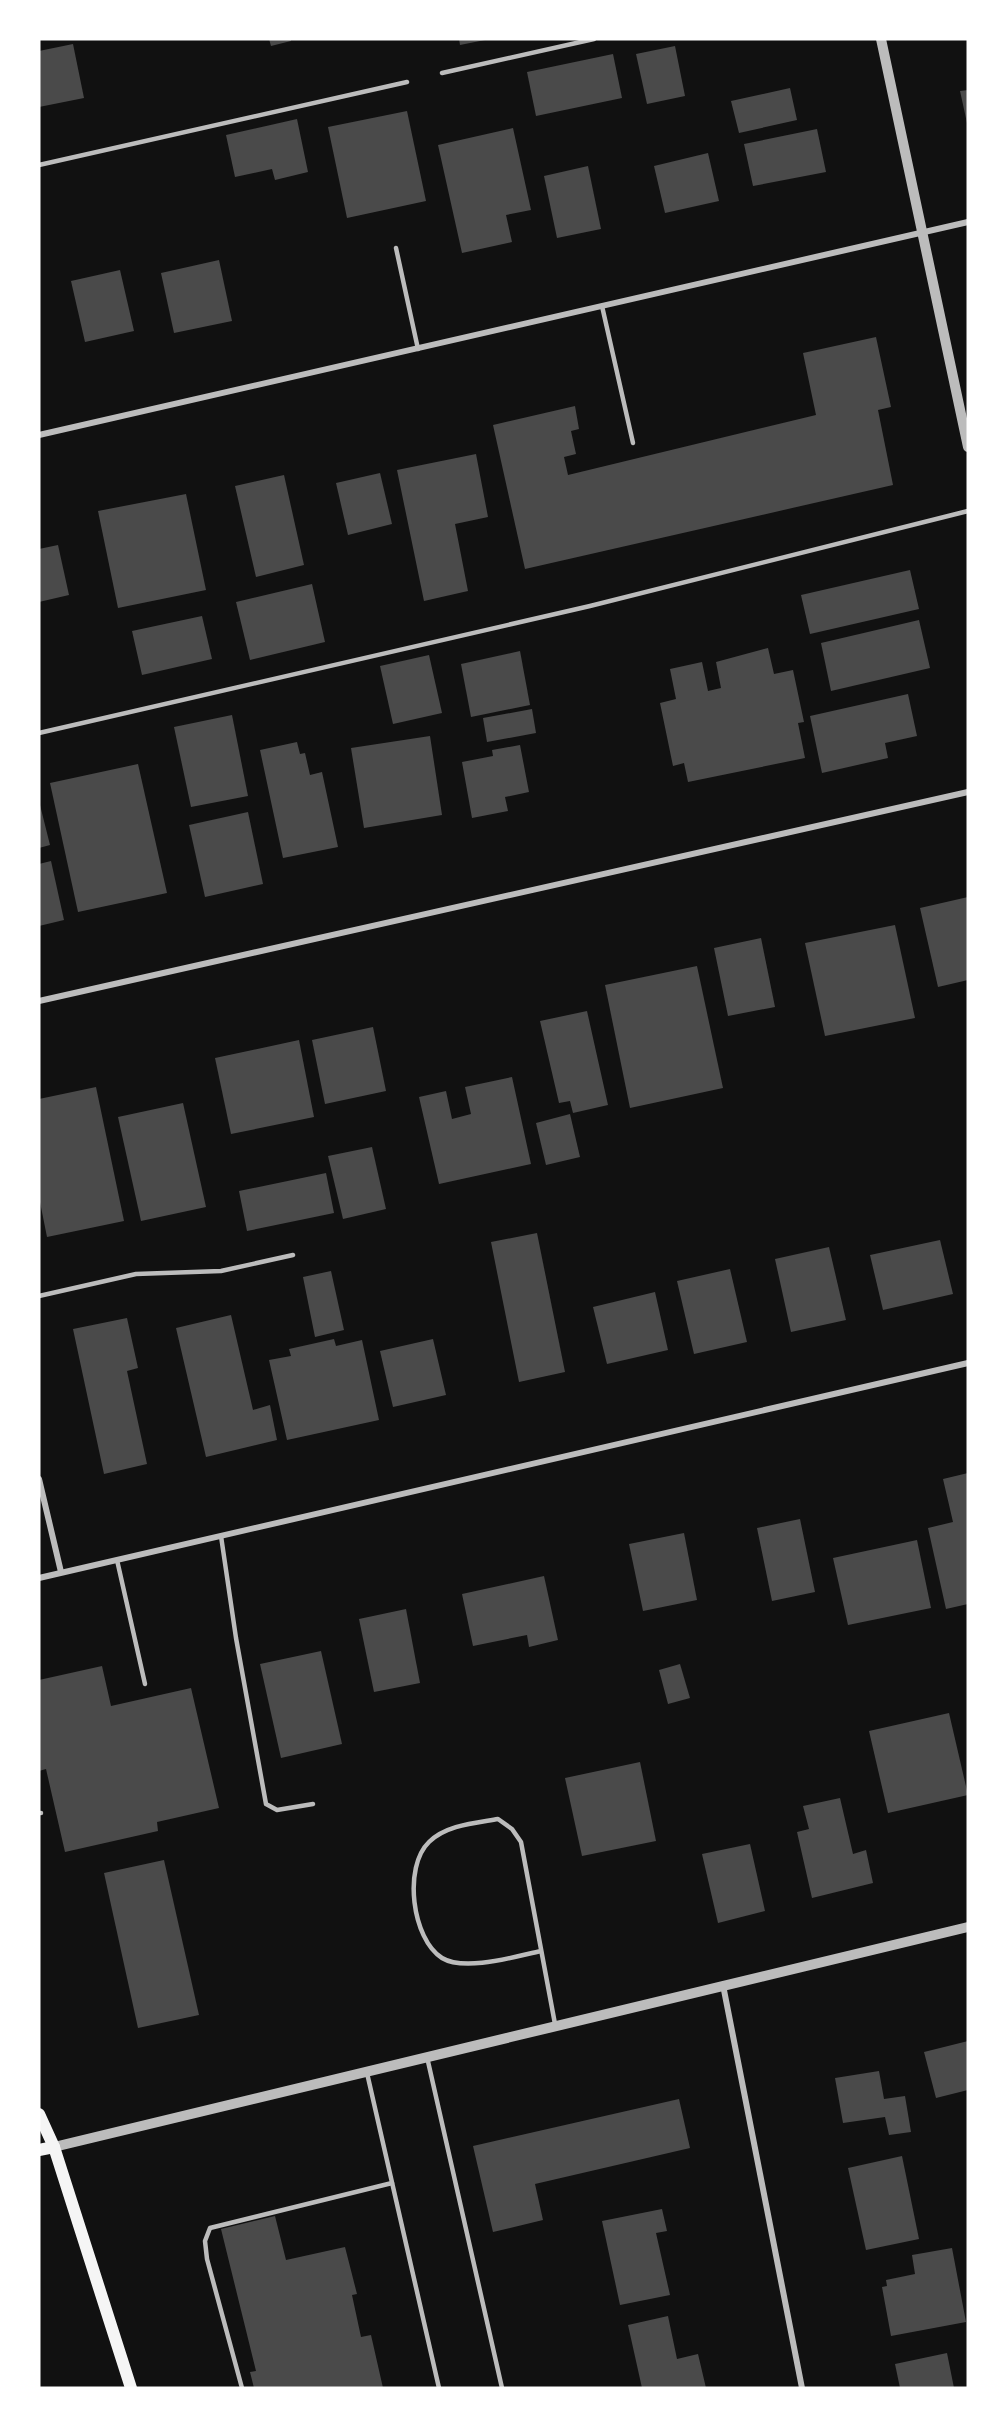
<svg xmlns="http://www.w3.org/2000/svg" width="1007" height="2427" font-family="Rubik,sans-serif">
<rect width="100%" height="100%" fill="#111"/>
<g fill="#4a4a4a">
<polygon points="269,39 291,39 291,41 271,46"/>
<polygon points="459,39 485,39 485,40 460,45"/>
<polygon points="73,44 84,98 39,107 39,51"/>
<polygon points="675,46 685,96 647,104 636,54"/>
<polygon points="613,54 622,98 536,116 527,72"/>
<polygon points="790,88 797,120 739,133 731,101"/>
<polygon points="968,90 968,123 967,123 960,91"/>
<polygon points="407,111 426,201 347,218 328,127"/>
<polygon points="297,119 308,172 275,180 272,169 235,177 226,135"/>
<polygon points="513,128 531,210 506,215 512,242 462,253 438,145"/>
<polygon points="817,129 826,172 753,186 744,144"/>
<polygon points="708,153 719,201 665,213 654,166"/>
<polygon points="588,166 601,229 557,238 544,176"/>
<polygon points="219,260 232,321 174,333 161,273"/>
<polygon points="120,270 134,331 85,342 71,281"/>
<polygon points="876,337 891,407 878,410 893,485 525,569 493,425 575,406 579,429 571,431 576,454 564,457 568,475 816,415 803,353"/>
<polygon points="476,454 488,517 455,524 468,591 424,601 397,470"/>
<polygon points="380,473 392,524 348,535 336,483"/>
<polygon points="284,475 304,565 256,577 235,486"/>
<polygon points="186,494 206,590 118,608 98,511"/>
<polygon points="58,545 69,595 39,602 39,549"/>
<polygon points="910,570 919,609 810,634 801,595"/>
<polygon points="312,584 325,642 250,660 236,602"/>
<polygon points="202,616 212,659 142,675 132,631"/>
<polygon points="919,620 930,668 831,691 821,643"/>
<polygon points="768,648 774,674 793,670 804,722 798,723 805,758 688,782 684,763 673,766 660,703 676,699 670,669 702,662 708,691 721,688 716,662"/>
<polygon points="520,651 530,705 471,717 461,664"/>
<polygon points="429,655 442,713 393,724 380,666"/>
<polygon points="908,694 917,736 885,743 888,758 822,773 810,716"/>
<polygon points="532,709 536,733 487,742 483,718"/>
<polygon points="232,715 248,796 191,807 174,727"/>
<polygon points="430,736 442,815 364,828 351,748"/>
<polygon points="297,742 300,754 305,753 310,775 322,772 338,847 283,858 260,750"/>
<polygon points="520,745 529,792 505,797 508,811 472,818 462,762 493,756 492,750"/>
<polygon points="138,764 167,893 78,912 50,783"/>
<polygon points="39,801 50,845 39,848"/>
<polygon points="248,812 263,884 205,897 189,825"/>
<polygon points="51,861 64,920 39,926 39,864"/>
<polygon points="968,897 968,980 938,987 920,908"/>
<polygon points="895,925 915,1018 825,1036 805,943"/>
<polygon points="761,938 775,1007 728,1016 714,948"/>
<polygon points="697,966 723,1088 630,1108 605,985"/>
<polygon points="587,1011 608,1105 573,1113 570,1101 559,1103 540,1021"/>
<polygon points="373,1027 386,1091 325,1104 312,1040"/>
<polygon points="299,1040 314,1117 231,1134 215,1058"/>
<polygon points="512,1077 531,1164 439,1184 419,1097 446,1091 452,1119 471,1114 465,1087"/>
<polygon points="96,1087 124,1221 47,1237 39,1197 39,1099"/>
<polygon points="183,1103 206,1207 141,1221 118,1117"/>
<polygon points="570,1114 580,1157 546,1165 536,1123"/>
<polygon points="372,1147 386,1209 343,1219 328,1156"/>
<polygon points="326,1173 334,1213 247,1231 239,1191"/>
<polygon points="537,1233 565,1372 519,1382 491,1242"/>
<polygon points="940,1240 953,1294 883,1310 870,1255"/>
<polygon points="829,1247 846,1320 791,1332 775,1259"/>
<polygon points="730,1269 747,1342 694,1354 677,1281"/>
<polygon points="331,1271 344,1330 315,1337 303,1277"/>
<polygon points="655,1292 668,1350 607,1364 593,1307"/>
<polygon points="231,1315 253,1410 270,1405 277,1440 206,1457 176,1328"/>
<polygon points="127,1318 138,1368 127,1371 147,1464 104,1474 73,1329"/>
<polygon points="334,1339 336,1346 362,1340 379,1420 287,1440 269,1360 291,1356 289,1349"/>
<polygon points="433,1339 446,1395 393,1407 380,1351"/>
<polygon points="968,1473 968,1604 946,1609 928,1528 953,1522 943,1479"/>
<polygon points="800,1519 815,1592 772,1601 757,1528"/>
<polygon points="684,1533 697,1600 643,1611 629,1544"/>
<polygon points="917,1540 931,1608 848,1625 833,1558"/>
<polygon points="544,1576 558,1640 529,1647 527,1635 473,1646 462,1594"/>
<polygon points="406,1609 420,1683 374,1692 359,1619"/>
<polygon points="321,1651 342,1744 281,1758 260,1664"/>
<polygon points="680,1664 690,1698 668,1704 659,1670"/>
<polygon points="102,1666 111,1706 191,1688 219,1808 157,1822 158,1831 65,1852 46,1769 39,1771 39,1680"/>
<polygon points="949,1713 968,1795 888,1813 869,1731"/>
<polygon points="640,1762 656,1841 582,1856 565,1778"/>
<polygon points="840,1798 853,1854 866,1850 873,1883 812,1898 797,1832 809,1829 803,1806"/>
<polygon points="750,1844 765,1911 718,1923 702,1854"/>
<polygon points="164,1860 199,2015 138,2028 104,1873"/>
<polygon points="968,2041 968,2090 936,2098 924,2052"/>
<polygon points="879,2071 884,2099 905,2096 911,2132 889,2135 885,2117 843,2123 835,2078"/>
<polygon points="679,2099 690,2148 535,2184 543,2220 493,2232 473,2146"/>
<polygon points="902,2156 919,2239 866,2250 848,2168"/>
<polygon points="662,2209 667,2231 656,2233 670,2295 620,2305 602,2221"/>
<polygon points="275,2216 286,2260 345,2247 357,2294 352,2295 361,2337 371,2335 383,2388 254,2388 250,2372 256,2371 221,2229"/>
<polygon points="952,2248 966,2322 891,2336 882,2287 887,2286 886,2280 915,2274 912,2255"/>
<polygon points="668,2316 677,2359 698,2354 706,2388 642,2388 628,2325"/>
<polygon points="947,2353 954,2388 900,2388 895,2364"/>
</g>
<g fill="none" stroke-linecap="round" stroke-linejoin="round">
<g stroke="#bcbcbc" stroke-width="4.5">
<polyline points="442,73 594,39"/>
<polyline points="39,165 407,82"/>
<polyline points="396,248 418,349"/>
<polyline points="602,306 633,443"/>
<polyline points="39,733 590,606 968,511"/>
<polyline points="39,1296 136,1274 221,1271 293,1255"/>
<polyline points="221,1536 236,1638 266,1804 277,1810 313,1804"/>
<polyline points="117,1560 145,1684"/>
<polyline points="39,1813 41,1813"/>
<path d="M541 1951C517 1956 465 1972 442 1958 412 1939 403 1867 429 1842 446 1825 475 1823 498 1819L512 1829 521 1842 555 2024"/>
<polyline points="427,2057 502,2388"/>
<polyline points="367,2073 439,2388"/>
<polyline points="242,2388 207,2259 205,2241 210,2228 392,2183"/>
</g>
<g stroke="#bcbcbc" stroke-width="6">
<polyline points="39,435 968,222"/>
<polyline points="39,1001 968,792"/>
<polyline points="39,1479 61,1572"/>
<polyline points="39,1578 968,1363"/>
<polyline points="723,1985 802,2388"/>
</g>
<g stroke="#bcbcbc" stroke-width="10">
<polyline points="881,39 968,447"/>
<polyline points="54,2147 968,1927"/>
</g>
<g stroke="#f5f5f5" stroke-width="12">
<polyline points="39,2114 54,2147 131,2388"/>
<polyline points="39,2150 54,2147"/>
</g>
</g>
<rect width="1007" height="2427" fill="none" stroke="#ffffff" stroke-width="81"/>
</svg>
